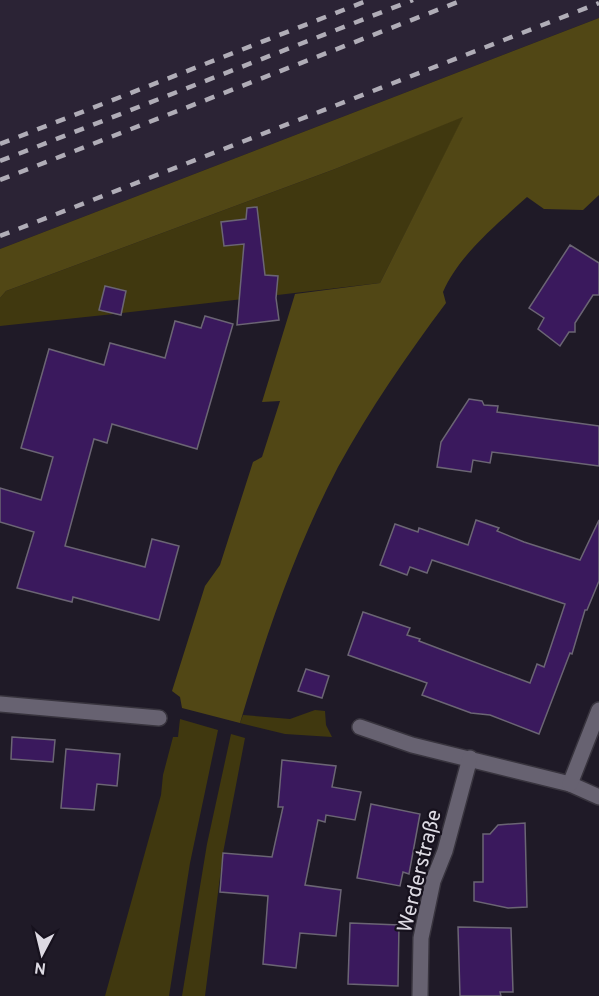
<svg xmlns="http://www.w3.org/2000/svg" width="599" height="996" font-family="Overpass,sans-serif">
<rect width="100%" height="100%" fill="#1f1a27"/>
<polygon fill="#2b2335" points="0,0 599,0 599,18 0,249"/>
<g fill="#40380f">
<polygon points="464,116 380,283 122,313 121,315 114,314 0,326 0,298 6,291 335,169"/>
<polygon points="315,710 325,711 326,725 332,737 285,734 240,723 243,715 290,719"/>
<polygon points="180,719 218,730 190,863 169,996 105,996 161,795 163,775 173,737 178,737"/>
<polygon points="231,734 245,738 223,853 205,996 182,996 207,844"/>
</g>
<path fill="#514715" d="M599 18V195L583 210 544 209 527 197C497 224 459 255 443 292L446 303C407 355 370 409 338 467 295 549 266 635 240 723L182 708 180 697 172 691 205 586 220 565 253 462 262 457 280 401 262 402 295 294 380 283 463 117 335 169 6 291 0 298V249Z"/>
<g fill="#3a195d" stroke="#6b6574" stroke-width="1.5">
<polygon points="257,207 265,275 278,276 276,298 279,320 237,325 244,244 224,246 221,222 246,219 247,208"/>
<polygon points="570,245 599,263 599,295 593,295 575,323 575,332 569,332 560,346 538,329 544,318 529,308"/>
<polygon points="105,286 126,291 121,315 99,310"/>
<polygon points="205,316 233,324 197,449 112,424 107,443 94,439 65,546 145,567 152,539 179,546 159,620 73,597 72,602 17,588 34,532 0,522 0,488 41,500 53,457 21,448 49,349 104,365 110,343 165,358 175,321 201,328"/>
<polygon points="469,399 482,401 484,405 498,406 497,412 599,426 599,466 492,452 490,463 473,460 471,472 437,467 441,442"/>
<polygon points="476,520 499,528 497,531 524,542 580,560 599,520 599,581 587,610 585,610 572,654 570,653 539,734 490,715 471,713 422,695 427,683 348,655 363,612 410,628 407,635 420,639 419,641 530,683 537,664 544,667 565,604 432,560 427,573 410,567 407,575 380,565 395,524 418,532 419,528 468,545"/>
<polygon points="306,669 329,676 322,698 298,691"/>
<polygon points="12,737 55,740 53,762 11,759"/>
<polygon points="66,749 120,754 117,786 97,784 94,810 61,808"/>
<polygon points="282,760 336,766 332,787 361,792 355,820 326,815 325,822 318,820 305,885 341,890 336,936 300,933 296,968 263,964 268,896 220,892 223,853 272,857 283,807 278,807"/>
<polygon points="371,804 420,814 409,874 403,872 400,886 357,878"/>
<polygon points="525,823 527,907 508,908 474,901 474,882 483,882 483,834 490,834 498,825"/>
<polygon points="350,923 399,925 398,986 348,984"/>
<polygon points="458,927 511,928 513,992 500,992 501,996 460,996"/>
</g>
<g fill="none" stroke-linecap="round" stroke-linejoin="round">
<defs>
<g id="street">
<polyline points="0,704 159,718"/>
<polyline points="360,727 412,745 570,784 599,797"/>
<polyline points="570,784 599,710"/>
<polyline points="420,996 421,938 433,881 445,851 470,758"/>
</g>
</defs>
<use href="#street" stroke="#38343e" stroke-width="18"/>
<use href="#street" stroke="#676271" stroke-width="15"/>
<g stroke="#b0adb7" stroke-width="4.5" stroke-dasharray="10 10" stroke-linecap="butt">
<polyline points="0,144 369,0"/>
<polyline points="0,161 413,0"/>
<polyline points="0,180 463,0"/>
<polyline points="0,236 599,3"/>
</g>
</g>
<g text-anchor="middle" stroke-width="4.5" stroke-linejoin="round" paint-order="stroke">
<g font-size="21" fill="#dddae3" stroke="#16111d">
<text transform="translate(419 871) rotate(-76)" y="7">Werderstraße</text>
</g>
</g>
<g transform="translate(42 954) rotate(187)" stroke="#16111d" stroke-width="4.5" paint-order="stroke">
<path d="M0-4.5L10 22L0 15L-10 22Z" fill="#dddae3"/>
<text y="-9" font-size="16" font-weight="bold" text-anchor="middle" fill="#dddae3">N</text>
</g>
</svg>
